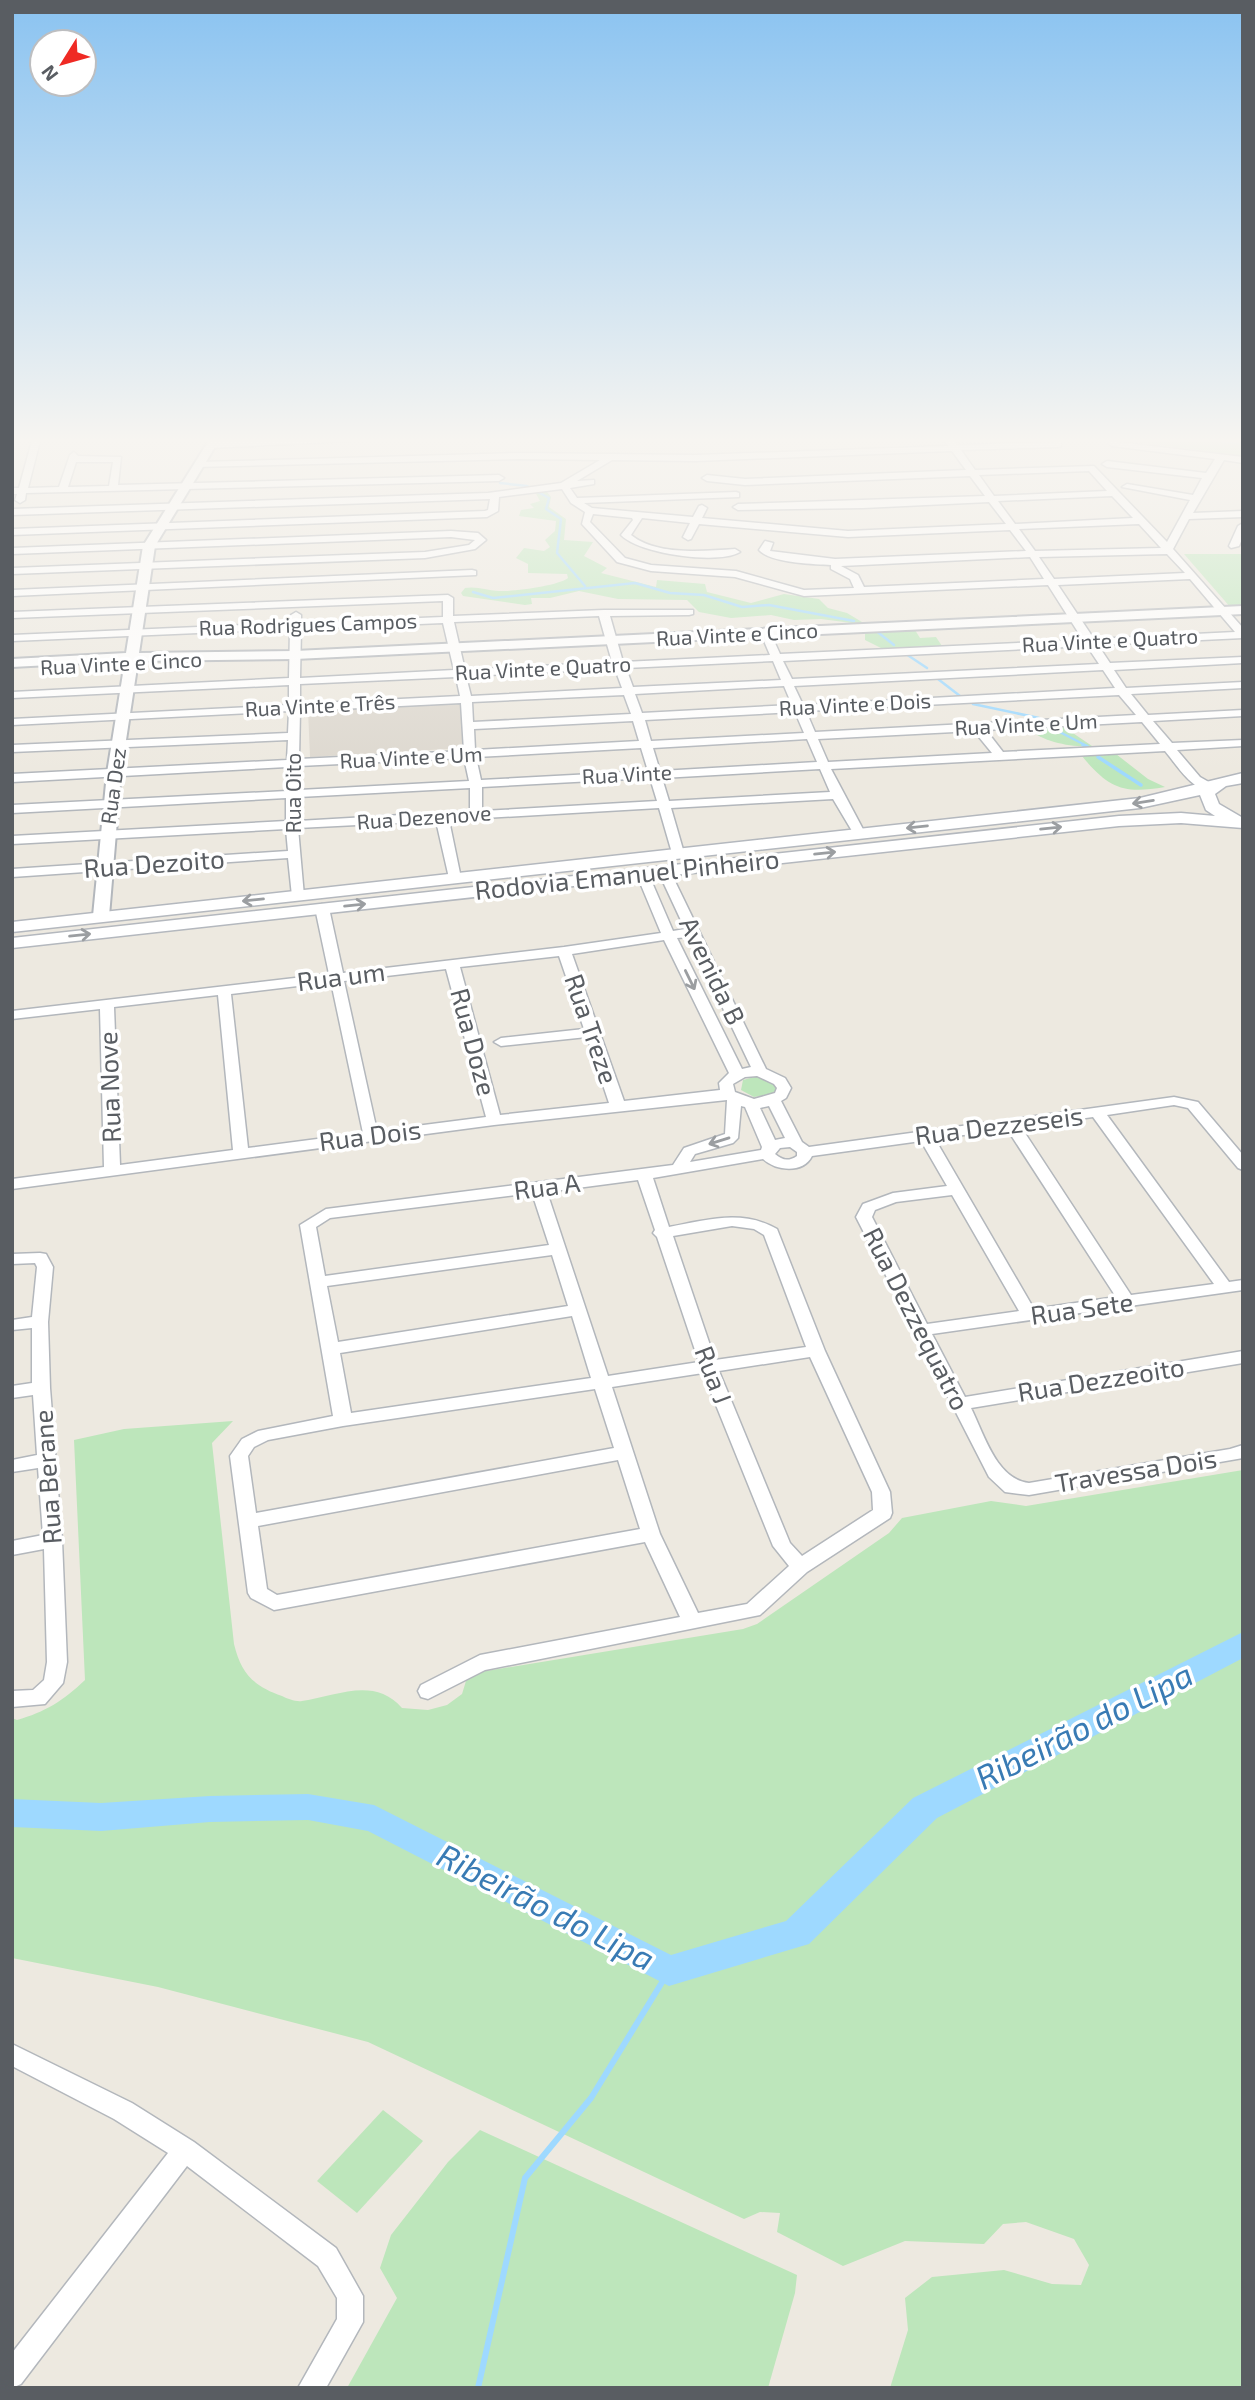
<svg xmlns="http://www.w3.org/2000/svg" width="1255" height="2400" font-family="'Exo 2',sans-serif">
<rect width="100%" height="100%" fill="#ede9e0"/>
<polygon fill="#ddd8cf" points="460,701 464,748 310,757 308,710"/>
<g fill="#bde6bb">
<polygon points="1100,437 1229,437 1243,440 1243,456"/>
<path d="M544 488 551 497 549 507 566 519 564 540 593 542 584 556 607 568 601 573 656 587 657 580 705 584 707 592 751 603 784 594 819 599 828 608 847 613 867 625 821 619 794 620 771 615 731 618 699 612 687 600 618 599 579 591 550 598H531L532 604 525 605 463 596 461 593 465 588C476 586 487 590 498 591 511 592 558 586 568 578L567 574 528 573V564L516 558 524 548 544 551 550 547 545 540 555 531 556 521 519 516 521 510 534 508 530 504 540 501 534 490Z"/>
<polygon points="1184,554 1243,554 1243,608 1231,608"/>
<polygon points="915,630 920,638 936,637 942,646 883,649 865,640 865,632"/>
<path d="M1064 727 1092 746C1074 748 1042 742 1029 729Z"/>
<path d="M1116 754 1148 779 1165 787C1124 794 1109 789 1082 756Z"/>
<polygon points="758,1076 778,1086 776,1093 754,1097 741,1090 743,1080"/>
<path d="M233 1421 212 1443 234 1644C241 1673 253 1686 282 1696 288 1699 296 1702 302 1701 337 1696 374 1676 402 1708L428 1710 447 1705 462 1694 466 1681 480 1672 743 1629 757 1624 889 1533 902 1518 991 1501 1026 1506 1243 1470V2388H890L908 2330 905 2298 932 2277 1004 2270 1052 2284 1081 2285 1089 2265 1074 2239 1026 2222 1003 2224 984 2244 905 2241 843 2266 777 2232 780 2213 760 2212 744 2219 368 2042 158 1987 12 1958V1718L17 1720C45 1712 63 1701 85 1680L74 1440 124 1429Z"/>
<polygon points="383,2110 423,2141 357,2213 317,2181"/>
<polygon points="480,2130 797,2275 795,2293 768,2388 347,2388 397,2298 380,2268 391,2235 448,2162"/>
</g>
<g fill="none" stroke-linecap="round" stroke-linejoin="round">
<g stroke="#9ed9ff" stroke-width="2.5">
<polyline points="1181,437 1243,444"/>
<polyline points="500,483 527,486 549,498 546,509 561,519 557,553 585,586"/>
<polyline points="473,592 493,598 635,583 670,593 704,595 742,607 769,605 854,621"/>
<polyline points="875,630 894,645"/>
<polyline points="906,654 927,668"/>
<polyline points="938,679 960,696"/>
<polyline points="973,704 1039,718"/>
<polyline points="1048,726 1087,746"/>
</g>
<g stroke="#9ed9ff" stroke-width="3.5">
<polyline points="1083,745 1088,747"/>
<polyline points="1098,757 1141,785"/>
</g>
<polyline stroke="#9ed9ff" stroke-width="6" points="478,2388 525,2178 591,2098 669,1971"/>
<polygon fill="#9ed9ff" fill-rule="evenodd" points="1243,1632 1243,1658 937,1818 809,1944 669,1986 368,1831 308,1820 210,1822 101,1831 12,1827 12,1799 101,1803 210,1796 308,1794 374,1805 671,1955 786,1921 913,1798"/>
<defs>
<g id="minor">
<path d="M33 437H41L28 488 59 487 70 455 74 452 78 456 121 457 118 485 499 475 504 478 499 481 26 493 25 500 20 503 15 500 17 494H12V488H19ZM76 462H113L109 486 68 487Z"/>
<polygon points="323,437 376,437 372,440 211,448 207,445 211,442"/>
<path d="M942 437H950L957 445 1061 442V446L1058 447 961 450 975 470 1094 466 1167 542 1190 500 1122 487 1127 484 1193 495 1202 478 1107 467 1102 464 1107 461 1206 473 1215 459 1112 446 1108 443 1109 441 1243 457V463L1224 460 1193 513 1243 511V517L1189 519 1173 549 1243 628V638L1098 645 1110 663 1243 657V663L1114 670 1126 688 1243 682V688L1131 694 1148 715 1243 710V716L1153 721 1172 743 1243 740V746L1177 750 1200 777 1214 785V791C1193 793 1177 765 1165 751L831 769 865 833 863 836H855L833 799 671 808 684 853 678 857 672 853 659 808 449 820 461 878 455 882 449 878 436 821 298 828 304 896 298 900 292 896 288 858 12 877V869L288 851 286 829 12 844V836L286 821V798L12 813V805L287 791V767L12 782V774L287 760 288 740 12 752V745L288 733 289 711 12 725V719L289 705V685L12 698V692L289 678 290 629 12 641V635L291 623V615L296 612 301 615V623L443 617V601L12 618V612L448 595 453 598V616L604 610H693V614L689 615 610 616 623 662 770 655 761 634 766 631 771 634 780 654 1083 640 1048 585 804 596 735 577 651 571 617 562 582 524 585 512 571 503 562 489 499 497 498 511 487 517 12 535V529L485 511 488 510 490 499 12 515V509L488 493 561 483 600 460 520 459 196 467V463L199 462 520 453 696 455 948 446ZM952 451 966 470 745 479 707 475 702 478 707 481 745 485 970 476 985 496 738 504 733 507 738 510 863 508 989 502 1006 524 848 531 702 518 707 508 702 505 699 506 693 517 592 508 584 503 739 497V493L736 492 577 498 570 488 594 484V480L577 481 612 460 696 461ZM1089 471 1107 491 994 496 979 475ZM1112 496 1133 518 1015 524 998 501ZM593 514 632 518 633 520 621 535C639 554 719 565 740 552L735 549C704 551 657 556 631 535L642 518 690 523 683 537 688 540 691 539 699 524 848 537 1010 530 1026 551 835 559 770 551 773 543 765 541 759 550C770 563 814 564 831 565V569L850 579 854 588 804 590 736 571 651 565 625 558 590 522ZM1139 524 1161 548 1035 551 1019 529ZM1167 554 1185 573 1054 579 1039 557ZM1030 557 1044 579 864 587 858 575 841 566ZM1190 579 1235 632 1094 639 1058 585ZM599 616 612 662 465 670 454 622ZM443 623 454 670 300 678 301 629ZM1087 646 1099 664 792 679 783 661ZM773 661 781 680 633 687 626 668ZM615 669 622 688 471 696 466 676ZM1103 670 1115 688 803 705 794 686ZM456 677 460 696 300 704V684ZM784 686 792 705 642 713 635 694ZM624 695 631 714 473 722 472 702ZM1119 695 1136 715 815 732 806 711ZM461 703 464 751 299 759 300 711ZM795 712 804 733 651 741 645 720ZM633 721 639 741 475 750 474 729ZM1142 722 1160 744 1003 752 986 730ZM974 731 992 753 828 762 818 739ZM807 739 817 762 660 771 653 748ZM641 748 648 771 481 780 476 757ZM464 758 469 781 299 790V766ZM820 769 830 792 669 801 662 778ZM650 778 657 801 482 811V787ZM470 788V811L298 821 299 797Z"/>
<polygon points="1243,523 1243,537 1239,546 1231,548 1229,546 1238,526"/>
<polygon points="451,531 478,533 486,540 475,549 425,558 12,574 12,568 425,552 469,545 475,540 451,537 12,554 12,548"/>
<polygon points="472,570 476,571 476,575 12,596 12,590"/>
<path d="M664 867 670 871 766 1069 785 1078 791 1088 786 1098 781 1101 802 1142 809 1147 1174 1097 1198 1102 1243 1155V1170L1238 1168 1188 1108 1174 1105 1107 1115 1229 1282 1243 1280V1290L932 1334 965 1397 1243 1351V1363L971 1408C984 1434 996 1479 1029 1483L1230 1449 1243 1445V1458L1029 1495 1005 1492 989 1477 856 1217 863 1204 893 1193 947 1186 921 1141 812 1156C803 1174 776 1171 763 1159L653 1178 669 1227C707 1220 742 1209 777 1229L825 1351 890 1492 892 1513 890 1518 807 1572 760 1615 485 1670 428 1699 421 1697 418 1691 421 1685 480 1655 680 1617 645 1542 274 1610 251 1598 248 1593 230 1456 242 1439 258 1431 333 1416 300 1225 326 1209 673 1165 684 1148 725 1134 727 1100 494 1125 12 1189V1179L104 1167 100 1009 12 1019V1011L329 974 315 908 322 904 329 908 343 973 564 947 661 933 636 873 642 869 648 873 673 931 685 929 658 871ZM689 937 751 1067 742 1069 677 938ZM664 940 729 1073 719 1083 720 1090 624 1101 572 954ZM559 956 584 1029 501 1038 494 1042 501 1046 587 1037 609 1103 500 1115 460 967ZM446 969 486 1117 377 1131 344 981ZM331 982 363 1133 248 1148 231 994ZM218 995 233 1150 120 1165 114 1007ZM757 1076 774 1084 777 1088 775 1093 754 1099 735 1092 733 1084 745 1077ZM741 1106 745 1107 762 1147 761 1150 690 1162 695 1154 733 1143 738 1138ZM769 1106 785 1138 775 1140 760 1108ZM1093 1117 1214 1284 1131 1295 1021 1127ZM1007 1129 1116 1297 1034 1309 935 1139ZM790 1147 797 1152V1156C788 1162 782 1160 775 1154L780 1148ZM638 1180 655 1230 653 1233 657 1237 699 1362 608 1376 547 1192ZM532 1193 549 1245 325 1276 316 1227 330 1218ZM952 1195 1019 1311 927 1324 872 1217 875 1210 896 1202ZM732 1226 754 1229 764 1235 806 1347 715 1360 673 1236ZM552 1255 568 1306 338 1342 327 1286ZM572 1316 591 1378 351 1413 340 1353ZM810 1357 872 1492 873 1510 802 1556 790 1543 719 1371ZM703 1373 773 1546 789 1566 747 1604 698 1613 660 1534 612 1387ZM595 1389 614 1448 256 1513 248 1456 254 1447 268 1440 343 1426ZM618 1460 640 1529 277 1595 267 1589 258 1526Z"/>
<polygon points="40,1253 46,1254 53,1267 48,1322 50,1388 62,1540 67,1662 63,1683 45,1704 12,1707 12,1691 33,1690 44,1680 47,1662 44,1549 12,1555 12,1541 43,1535 38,1468 12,1472 12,1460 37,1455 33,1395 12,1398 12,1386 32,1383 32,1328 12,1330 12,1320 32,1317 37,1267 35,1263 12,1264 12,1254"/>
<polygon points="12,2044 132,2103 194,2142 336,2248 363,2296 363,2322 326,2388 298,2388 337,2319 337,2298 318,2266 187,2166 21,2384 12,2388 12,2353 168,2153 114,2119 12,2066"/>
</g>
<polygon id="tertiary" points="211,437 221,437 155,546 139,653 295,651 1243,606 1243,614 295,659 138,661 121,773 109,916 101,921 93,916 107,773 125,661 12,667 12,659 126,653 143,546"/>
<polygon id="secondary" points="1243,773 1243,783 1226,786 1215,794 1219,804 1243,818 1243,828 1181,823 1119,826 12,948 12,938 1119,816 1181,813 1215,816 1206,810 1200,795 1140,808 12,932 12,922 1140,798"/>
</defs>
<use href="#minor" stroke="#b3b7bc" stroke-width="3"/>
<use href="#tertiary" stroke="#b3b7bc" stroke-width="4"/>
<use href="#secondary" stroke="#b4b8be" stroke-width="3"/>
<use href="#minor" fill="#fff" fill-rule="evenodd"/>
<use href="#tertiary" fill="#fff" fill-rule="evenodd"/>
<use href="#secondary" fill="#fff" fill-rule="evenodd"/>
</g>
<defs><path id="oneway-shaft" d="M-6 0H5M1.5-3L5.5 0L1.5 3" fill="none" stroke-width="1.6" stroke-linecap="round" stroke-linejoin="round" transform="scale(1.75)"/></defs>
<g stroke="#9b9ea1">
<use href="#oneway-shaft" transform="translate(1143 802) rotate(171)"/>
<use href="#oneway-shaft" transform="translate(917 827) rotate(174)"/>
<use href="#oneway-shaft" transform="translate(1051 828) rotate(-6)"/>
<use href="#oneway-shaft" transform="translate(825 853) rotate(-6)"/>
<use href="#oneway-shaft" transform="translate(253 900) rotate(174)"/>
<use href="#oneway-shaft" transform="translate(355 905) rotate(-6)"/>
<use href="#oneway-shaft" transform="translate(80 935) rotate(-6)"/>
<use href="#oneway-shaft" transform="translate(690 980) rotate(64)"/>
<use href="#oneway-shaft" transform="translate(719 1141) rotate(163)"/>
</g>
<linearGradient id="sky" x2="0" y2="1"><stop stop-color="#8ac3f1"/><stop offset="0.57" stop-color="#f7f5f1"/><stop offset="1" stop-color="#f7f5f1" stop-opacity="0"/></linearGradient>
<rect width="1255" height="773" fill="url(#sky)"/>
<g text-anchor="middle" stroke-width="7" stroke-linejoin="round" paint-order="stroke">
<g font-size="21" fill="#595d62" stroke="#fff">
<text transform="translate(308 625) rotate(-2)" y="7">Rua Rodrigues Campos</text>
<text transform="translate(737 635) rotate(-3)" y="7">Rua Vinte e Cinco</text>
<text transform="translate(1110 641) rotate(-3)" y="7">Rua Vinte e Quatro</text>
<text transform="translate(121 664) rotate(-3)" y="7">Rua Vinte e Cinco</text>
<text transform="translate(543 669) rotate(-3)" y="7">Rua Vinte e Quatro</text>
<text transform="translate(855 705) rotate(-3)" y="7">Rua Vinte e Dois</text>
<text transform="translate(320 706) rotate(-3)" y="7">Rua Vinte e Três</text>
<text transform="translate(1026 725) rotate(-3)" y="7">Rua Vinte e Um</text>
<text transform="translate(411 758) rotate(-3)" y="7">Rua Vinte e Um</text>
<text transform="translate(627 775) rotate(-3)" y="7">Rua Vinte</text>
<text transform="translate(114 786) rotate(-82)" y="7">Rua Dez</text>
<text transform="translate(294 793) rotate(-90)" y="7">Rua Oito</text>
<text transform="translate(424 818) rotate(-4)" y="7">Rua Dezenove</text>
</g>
<g font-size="26" fill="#595d62" stroke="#fff">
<text transform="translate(154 864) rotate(-4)" y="9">Rua Dezoito</text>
<text transform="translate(627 875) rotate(-6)" y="9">Rodovia Emanuel Pinheiro</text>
<text transform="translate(712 971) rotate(64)" y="9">Avenida B</text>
<text transform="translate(341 977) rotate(-7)" y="9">Rua um</text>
<text transform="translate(591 1029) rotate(71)" y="9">Rua Treze</text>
<text transform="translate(473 1042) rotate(75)" y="9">Rua Doze</text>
<text transform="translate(110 1087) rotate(-92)" y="9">Rua Nove</text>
<text transform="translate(999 1126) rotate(-7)" y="9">Rua Dezzeseis</text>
<text transform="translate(370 1136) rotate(-7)" y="9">Rua Dois</text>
<text transform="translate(547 1187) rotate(-7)" y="9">Rua A</text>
<text transform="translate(1082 1309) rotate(-8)" y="9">Rua Sete</text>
<text transform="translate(916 1319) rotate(63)" y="9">Rua Dezzequatro</text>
<text transform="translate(713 1375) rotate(69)" y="9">Rua J</text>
<text transform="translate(1101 1380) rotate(-9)" y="9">Rua Dezzeoito</text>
<text transform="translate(1136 1471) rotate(-9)" y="9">Travessa Dois</text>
<text transform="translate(48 1477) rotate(-94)" y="9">Rua Berane</text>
</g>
<g font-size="33" font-style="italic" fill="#397bb4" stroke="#fff">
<text transform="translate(1084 1726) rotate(-27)" y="12">Ribeirão do Lipa</text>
<text transform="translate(546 1907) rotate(27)" y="12">Ribeirão do Lipa</text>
</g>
</g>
<rect width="1255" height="2400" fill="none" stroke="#595d62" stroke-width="28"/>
<g transform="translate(63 63) rotate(233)"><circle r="33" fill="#ffffff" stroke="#bdbec0" stroke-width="2"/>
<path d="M0-5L12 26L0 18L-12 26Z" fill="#ef2a24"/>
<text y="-10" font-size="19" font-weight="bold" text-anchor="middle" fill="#595d62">N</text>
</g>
</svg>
